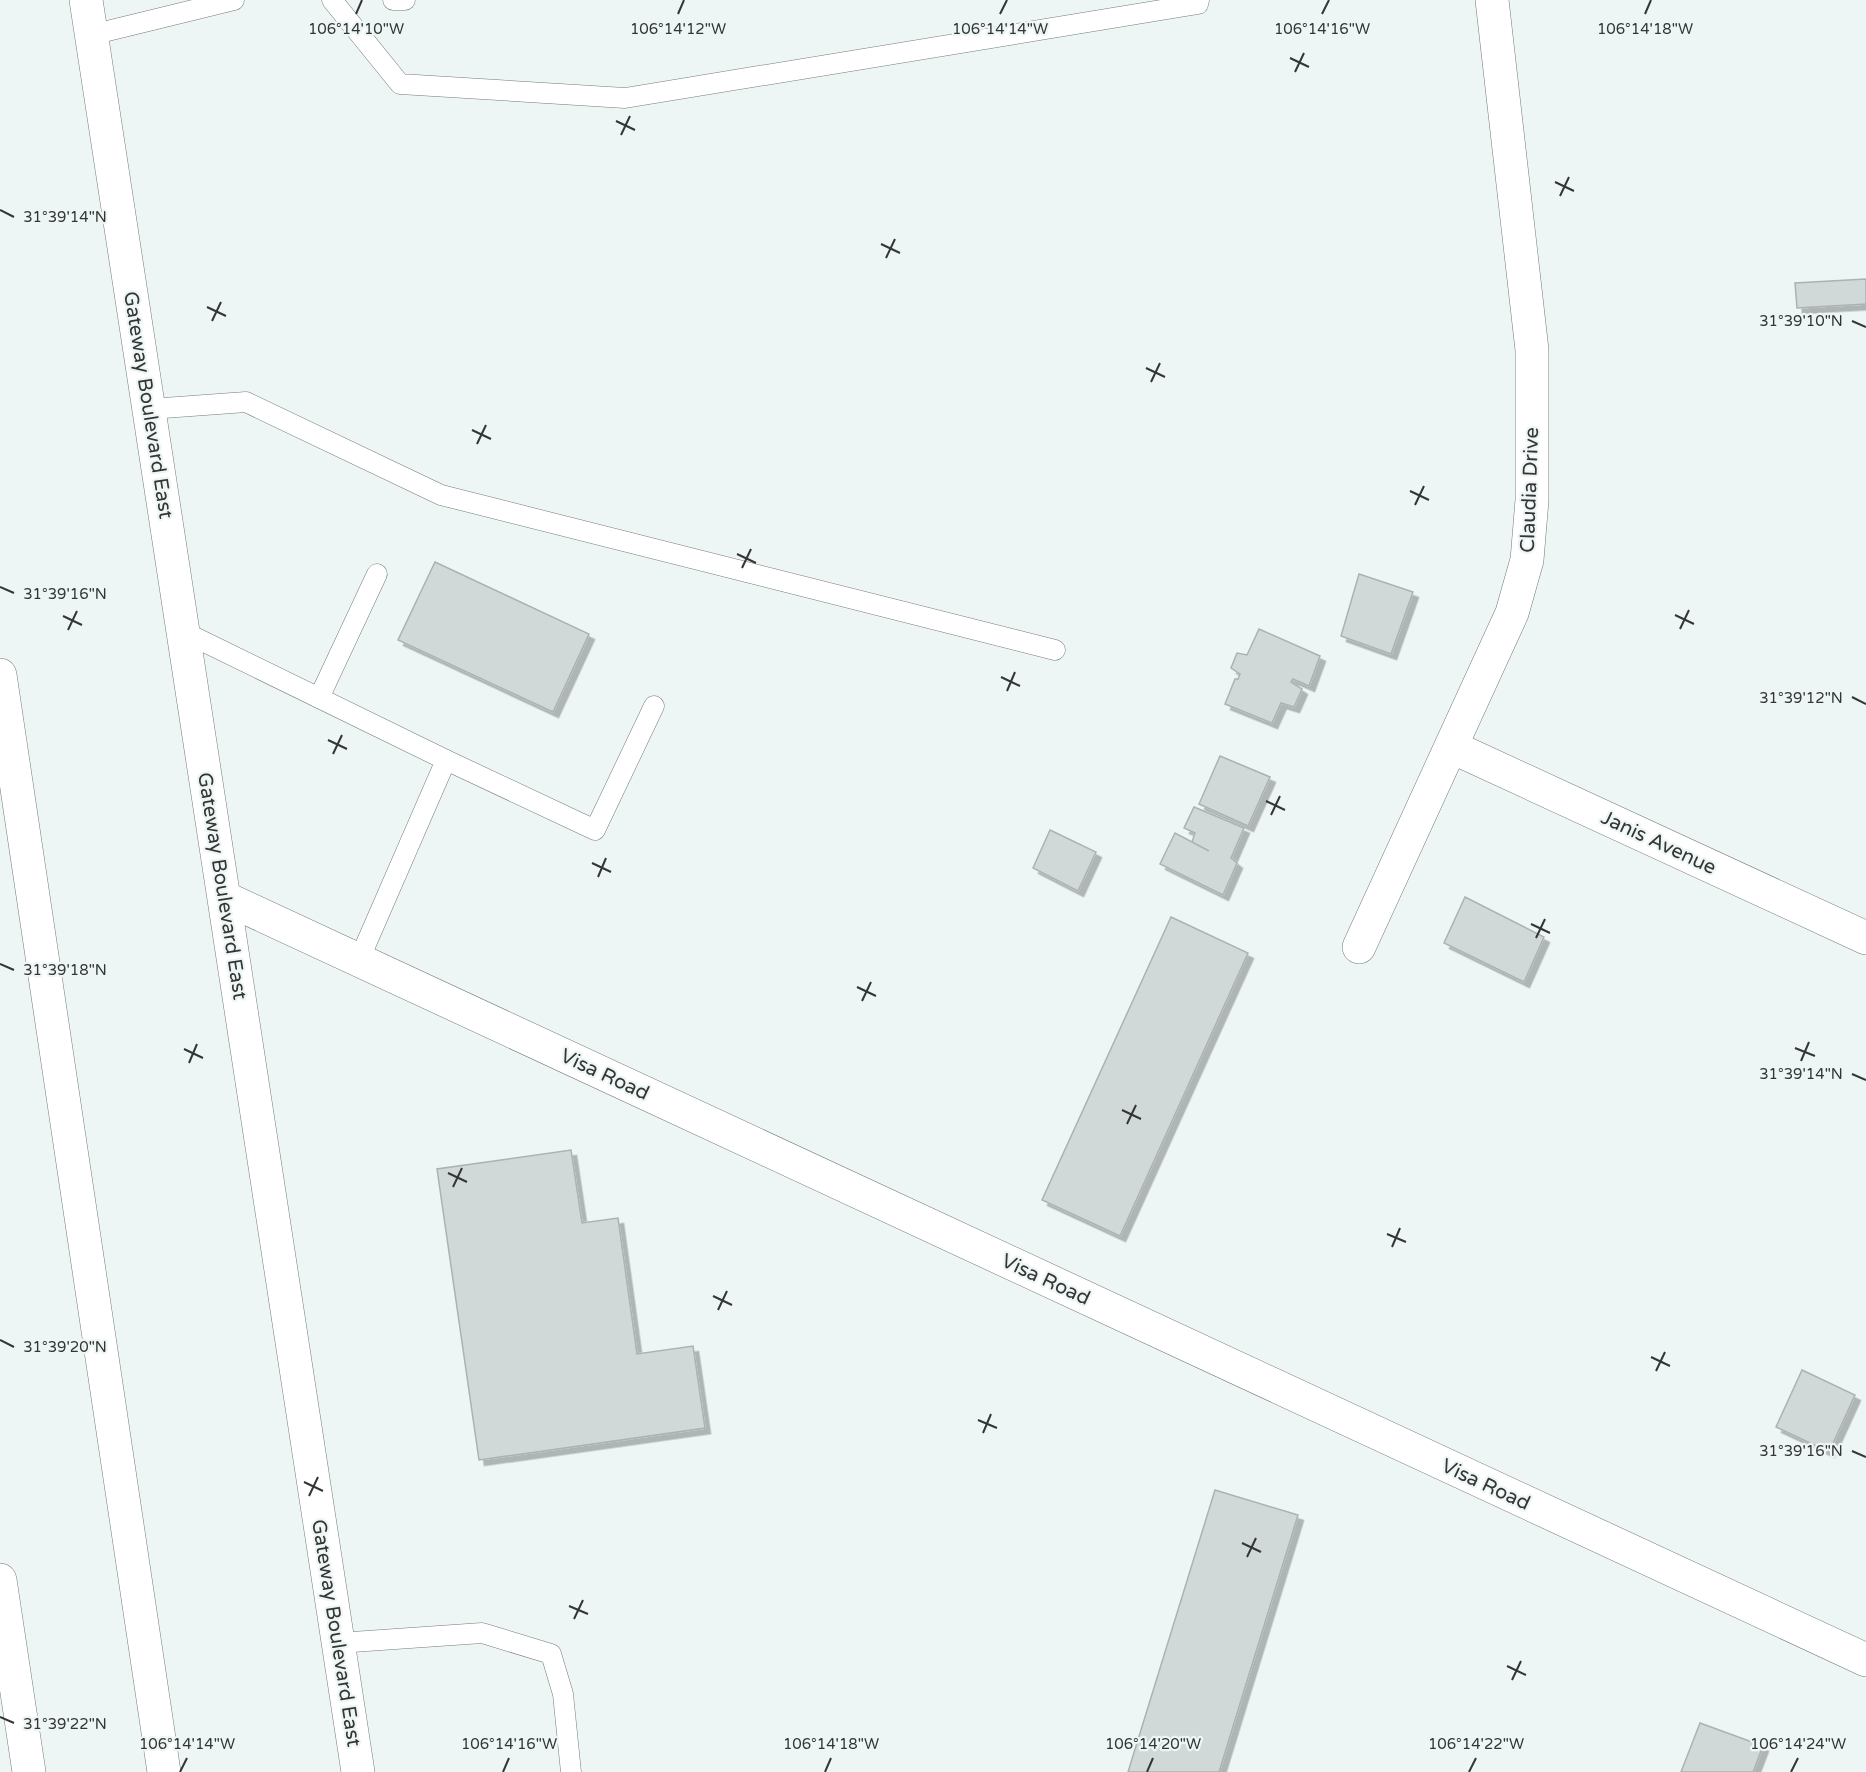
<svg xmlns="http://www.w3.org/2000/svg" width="1866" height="1772" font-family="'Varela Round',sans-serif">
<defs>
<filter id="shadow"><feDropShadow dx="5.5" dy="5.5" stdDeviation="0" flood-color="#0004"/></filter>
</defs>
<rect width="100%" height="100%" fill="#eef6f5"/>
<g fill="#d1d9d8" stroke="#abb2b2" stroke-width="1.5" filter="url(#shadow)">
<polygon points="1866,279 1866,304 1797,308 1795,283"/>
<polygon points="435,562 589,634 553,712 398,640"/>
<polygon points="1359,574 1413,592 1391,654 1341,636"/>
<polygon points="1259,629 1320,656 1309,686 1293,679 1291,682 1302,689 1294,707 1281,703 1272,723 1225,704 1235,679 1238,679 1240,674 1231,668 1237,653 1247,655"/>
<polygon points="1220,756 1270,777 1248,826 1199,804"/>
<polygon points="1194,807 1244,828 1231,858 1237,863 1223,895 1160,864 1175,833 1209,851 1192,842 1195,833 1184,828"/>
<polygon points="1050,830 1096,852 1078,891 1033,868"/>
<polygon points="1465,897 1544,937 1524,982 1444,943"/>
<polygon points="1171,917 1248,953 1120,1236 1042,1200"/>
<polygon points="571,1150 582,1223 618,1218 637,1354 693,1346 705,1428 479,1460 437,1169"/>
<polygon points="1802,1370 1855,1395 1829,1452 1776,1427"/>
<polygon points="1215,1490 1298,1515 1219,1772 1128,1772"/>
<polygon points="1700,1723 1763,1746 1753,1772 1681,1772"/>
</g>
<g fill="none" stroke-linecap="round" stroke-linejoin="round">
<defs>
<g id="lane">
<polyline points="332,0 400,84 625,98 1198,4 1199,0"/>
<polyline points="393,0 405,0"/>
<polyline points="91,35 234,0"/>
<polyline points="150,409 246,402 441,495 1055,650"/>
<polyline points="184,632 446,760 359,960"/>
<polyline points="319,698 377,574"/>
<polyline points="446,760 595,830 654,706"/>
<polyline points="338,1643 482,1633 551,1654 563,1694 571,1772"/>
</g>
<g id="street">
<polyline points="1452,747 1866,938"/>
<polyline points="225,898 1866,1660"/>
<polyline points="1359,947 1512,613 1527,560 1532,500 1532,350 1492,0"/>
</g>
<polyline id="secondary" points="86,0 358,1772"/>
<g id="highway">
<polyline points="0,675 164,1772"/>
<polyline points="0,1580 29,1772"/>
</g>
</defs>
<use href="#lane" stroke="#747b7b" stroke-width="21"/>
<use href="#street" stroke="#747b7b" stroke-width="34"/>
<use href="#secondary" stroke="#747b7b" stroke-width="34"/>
<use href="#highway" stroke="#747b7b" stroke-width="34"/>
<use href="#lane" stroke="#fff" stroke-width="20"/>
<use href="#street" stroke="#fff" stroke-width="33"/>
<use href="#secondary" stroke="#fff" stroke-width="33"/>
<use href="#highway" stroke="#fff" stroke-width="33"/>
</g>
<path fill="none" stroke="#333635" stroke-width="2" d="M356 14 362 0M678 14 684 0M1000 14 1007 0M1322 14 1329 0M1645 14 1651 0M1290 58 1309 67M1295 72 1304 53M616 121 635 130M621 135 630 116M1555 182 1574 191M1560 196 1569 177M0 210 14 217M881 244 900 253M886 258 895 239M207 307 226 316M212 321 221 302M1852 321 1866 327M1146 368 1165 377M1151 382 1160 363M472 430 491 439M477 444 486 425M1410 491 1429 500M1415 505 1424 486M737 554 756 563M742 568 751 549M0 587 14 593M1675 615 1694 624M63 616 82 625M1680 629 1689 610M68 630 77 611M1001 677 1020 686M1007 691 1015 672M1852 697 1866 704M328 740 347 749M333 754 342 735M1266 801 1285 810M1271 815 1280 796M592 863 611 872M598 877 606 858M1531 924 1550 933M1536 938 1545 919M0 964 14 970M857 987 876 996M862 1001 871 982M1795 1048 1815 1056M184 1049 203 1058M1801 1061 1809 1042M189 1063 197 1044M1852 1074 1866 1080M1122 1110 1141 1119M1127 1124 1136 1105M448 1173 467 1182M453 1187 462 1168M1387 1234 1406 1242M1392 1247 1400 1228M713 1296 732 1305M718 1310 727 1291M0 1340 14 1347M1651 1357 1670 1366M1656 1371 1665 1352M978 1420 997 1428M983 1433 991 1414M1852 1451 1866 1457M304 1482 323 1491M309 1496 318 1477M1242 1543 1261 1552M1247 1557 1256 1538M569 1606 588 1614M574 1619 583 1600M1507 1666 1526 1675M1512 1680 1521 1661M0 1717 14 1723M180 1772 187 1758M503 1772 509 1758M825 1772 831 1758M1147 1772 1153 1758M1469 1772 1476 1758M1791 1772 1798 1758"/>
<g text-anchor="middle" stroke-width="4.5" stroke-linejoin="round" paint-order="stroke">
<g font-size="20" fill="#333635" stroke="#eef6f5">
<text transform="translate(149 405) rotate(81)" y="7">Gateway Boulevard East</text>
<text transform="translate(1529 490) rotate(-88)" y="7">Claudia Drive</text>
<text transform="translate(1659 842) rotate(25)" y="7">Janis Avenue</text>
<text transform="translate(223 886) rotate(81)" y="7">Gateway Boulevard East</text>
<text transform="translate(605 1074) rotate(25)" y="7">Visa Road</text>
<text transform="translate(1046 1279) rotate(25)" y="7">Visa Road</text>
<text transform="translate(1486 1484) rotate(25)" y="7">Visa Road</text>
<text transform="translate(337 1633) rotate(81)" y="7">Gateway Boulevard East</text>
</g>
</g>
<g font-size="15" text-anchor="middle" fill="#333635" stroke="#eef6f5" stroke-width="4.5" stroke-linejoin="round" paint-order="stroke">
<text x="356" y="34">106°14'10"W</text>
<text x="678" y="34">106°14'12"W</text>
<text x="1000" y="34">106°14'14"W</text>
<text x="1322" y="34">106°14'16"W</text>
<text x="1645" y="34">106°14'18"W</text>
<text x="65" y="222">31°39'14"N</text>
<text x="1801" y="326">31°39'10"N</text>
<text x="65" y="599">31°39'16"N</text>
<text x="1801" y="703">31°39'12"N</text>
<text x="65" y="975">31°39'18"N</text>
<text x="1801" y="1079">31°39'14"N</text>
<text x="65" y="1352">31°39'20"N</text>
<text x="1801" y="1456">31°39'16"N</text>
<text x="65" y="1729">31°39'22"N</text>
<text x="187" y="1749">106°14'14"W</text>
<text x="509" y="1749">106°14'16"W</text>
<text x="831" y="1749">106°14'18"W</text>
<text x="1153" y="1749">106°14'20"W</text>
<text x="1476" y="1749">106°14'22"W</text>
<text x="1798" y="1749">106°14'24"W</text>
</g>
</svg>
